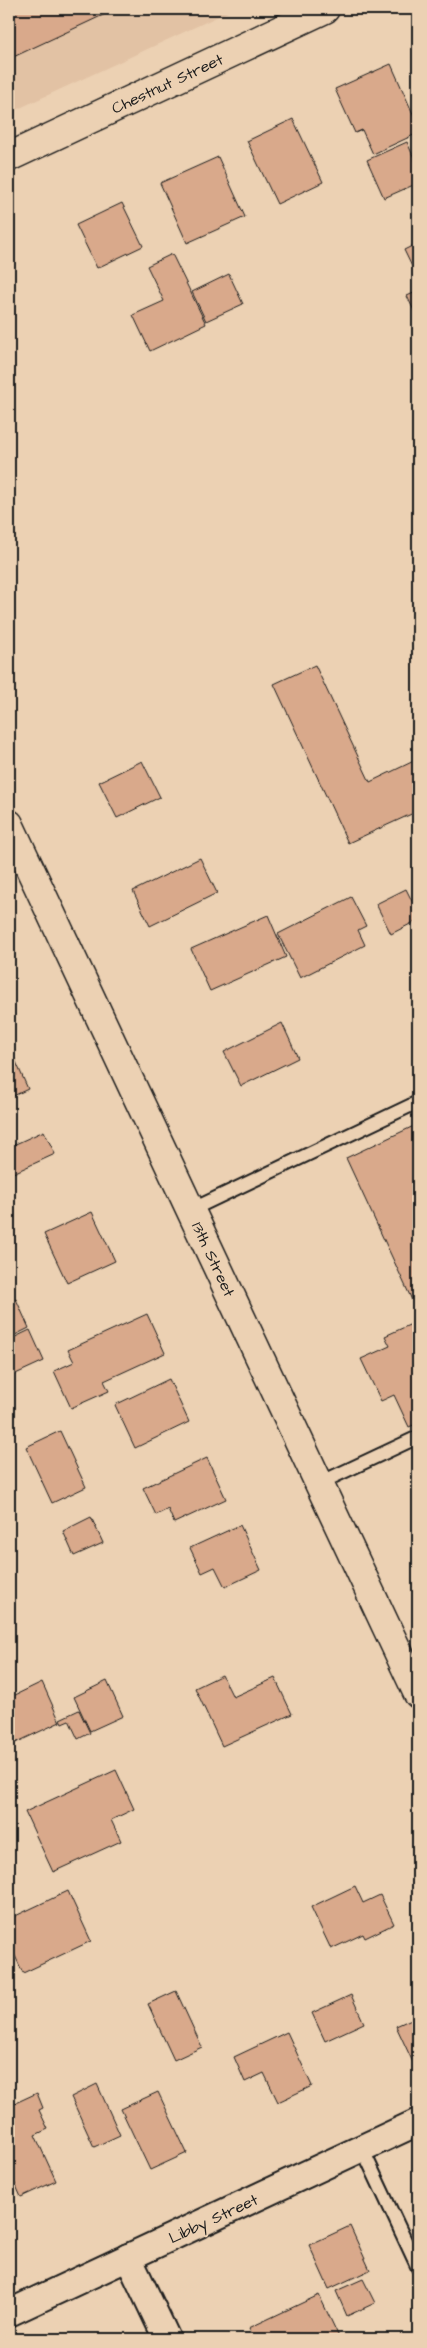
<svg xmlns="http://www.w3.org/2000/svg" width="427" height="2348" font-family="'Architects Daughter',sans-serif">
<rect width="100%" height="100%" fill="#ecd1b3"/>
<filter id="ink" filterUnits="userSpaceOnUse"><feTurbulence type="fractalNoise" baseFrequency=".02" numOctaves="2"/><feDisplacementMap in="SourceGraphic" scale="10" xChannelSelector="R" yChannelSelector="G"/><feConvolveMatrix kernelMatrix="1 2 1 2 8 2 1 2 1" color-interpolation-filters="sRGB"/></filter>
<g filter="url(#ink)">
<polygon fill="#e2c2a4" points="9,9 234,9 9,113"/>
<g fill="#d9a98b" stroke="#1c1c1c">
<polygon points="9,9 116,9 9,59"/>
<polygon points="391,64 418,125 418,133 373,154 362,130 355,133 335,89"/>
<polygon points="293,119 323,182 277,204 247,141"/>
<polygon points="407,142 418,167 418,183 384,198 367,160"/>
<polygon points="218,157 245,217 187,243 160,183"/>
<polygon points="122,203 143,246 97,268 76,225"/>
<polygon points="418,243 418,279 404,250"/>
<polygon points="172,254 206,324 150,351 133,315 164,301 147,266"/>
<polygon points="229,274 243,304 206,321 192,292"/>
<polygon points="418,291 418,319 407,296"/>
<polygon points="315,665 370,782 418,759 418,811 348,843 274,684"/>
<polygon points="142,761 160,797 117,818 99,782"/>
<polygon points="200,858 217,893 150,926 133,891"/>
<polygon points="406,889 418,913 418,920 391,934 376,904"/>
<polygon points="351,897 366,926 358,930 365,945 300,978 278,934"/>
<polygon points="268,915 286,957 210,991 191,949"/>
<polygon points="282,1023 298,1058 241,1086 224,1052"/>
<polygon points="13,1055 28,1089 9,1098 9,1057"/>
<polygon points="418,1124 418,1313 346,1158"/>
<polygon points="44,1131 55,1154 9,1175 9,1147"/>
<polygon points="92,1212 115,1261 67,1283 44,1234"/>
<polygon points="16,1299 29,1328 9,1338 9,1302"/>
<polygon points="147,1314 165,1353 104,1381 109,1391 71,1408 54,1371 74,1362 68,1350"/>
<polygon points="418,1321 418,1423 409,1427 394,1395 381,1401 361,1359 390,1346 385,1336"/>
<polygon points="30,1330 44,1361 9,1377 9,1340"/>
<polygon points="169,1379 189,1422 135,1448 115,1405"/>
<polygon points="60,1431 86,1487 52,1503 26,1447"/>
<polygon points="207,1458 226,1499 174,1523 168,1509 156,1515 143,1488"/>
<polygon points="91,1517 103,1543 74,1556 63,1531"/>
<polygon points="240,1525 261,1570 225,1587 215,1567 202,1573 190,1548"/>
<polygon points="222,1675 233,1697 275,1678 292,1714 222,1746 195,1688"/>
<polygon points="107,1681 123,1716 90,1731 74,1697"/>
<polygon points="42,1682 60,1722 9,1746 9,1698"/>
<polygon points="79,1710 90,1733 78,1739 69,1720 62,1723 60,1719"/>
<polygon points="116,1770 134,1809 111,1820 121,1841 53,1872 25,1812"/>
<polygon points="355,1886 363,1903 380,1895 394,1924 365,1938 363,1934 331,1949 311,1907"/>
<polygon points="68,1891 91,1941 23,1973 9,1943 9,1919"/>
<polygon points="176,1991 202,2047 174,2060 148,2004"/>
<polygon points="351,1995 364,2023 325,2041 312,2013"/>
<polygon points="418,2016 418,2073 396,2026"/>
<polygon points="287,2032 312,2086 278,2102 264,2073 245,2082 234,2057"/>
<polygon points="97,2084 120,2135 94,2147 71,2097"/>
<polygon points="158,2092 187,2153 150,2170 121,2109"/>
<polygon points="37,2093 43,2108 39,2110 48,2129 35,2135 56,2181 21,2197 9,2170 9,2106"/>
<polygon points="350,2226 370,2270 329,2289 309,2245"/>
<polygon points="363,2279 375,2303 347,2316 336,2291"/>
<polygon points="319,2295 340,2339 255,2339 249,2328"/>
</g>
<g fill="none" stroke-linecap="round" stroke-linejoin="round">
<defs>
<g id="service">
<polyline points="191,1210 418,1102"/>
<polyline points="320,1483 418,1437"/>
<polyline points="362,2148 418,2268"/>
</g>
<g id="minor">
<polyline points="128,2257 167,2339"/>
<polyline points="9,2313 418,2122"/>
</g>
<g id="secondary">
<polyline points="9,157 325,9"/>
<polyline points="9,824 418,1694"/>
</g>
</defs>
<use href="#service" stroke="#1c1c1c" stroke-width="16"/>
<use href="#minor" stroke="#1c1c1c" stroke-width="30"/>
<use href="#secondary" stroke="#1c1c1c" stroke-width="31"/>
<use href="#service" stroke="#ecd1b3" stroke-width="12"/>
<use href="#minor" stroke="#ecd1b3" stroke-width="26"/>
<use href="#secondary" stroke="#ecd1b3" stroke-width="28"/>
</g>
</g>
<g text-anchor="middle" stroke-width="4" stroke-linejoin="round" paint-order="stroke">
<g font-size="16" fill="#1c1c1c" stroke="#ecd1b3">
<text transform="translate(167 83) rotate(-25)" y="6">Chestnut Street</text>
<text transform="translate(214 1259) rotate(65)" y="6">13th Street</text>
<text transform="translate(213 2218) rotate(-25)" y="6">Libby Street</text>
</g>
</g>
<rect width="427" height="2348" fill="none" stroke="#ecd1b3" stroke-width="30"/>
<rect x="15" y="15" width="397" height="2318" fill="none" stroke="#1c1c1c" stroke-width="2" filter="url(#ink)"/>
</svg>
